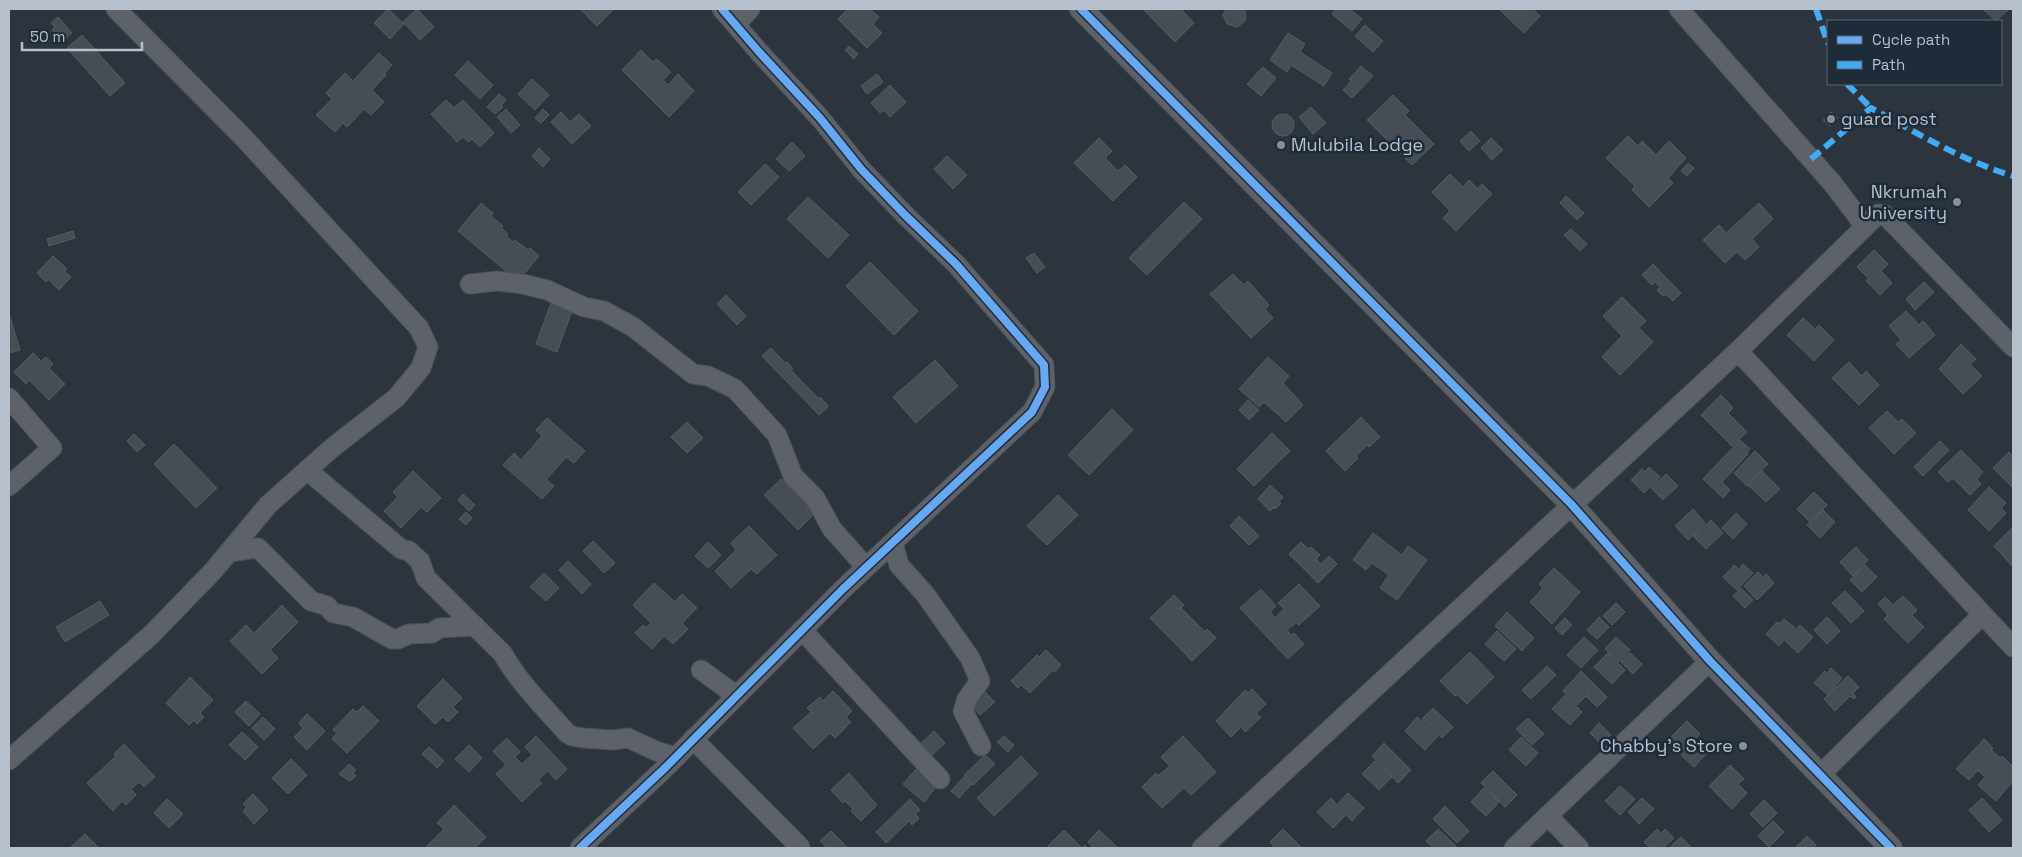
<svg xmlns="http://www.w3.org/2000/svg" width="2022" height="857" font-family="'Space Grotesk',sans-serif">
<rect width="100%" height="100%" fill="#2c343d"/>
<g fill="#464d55" stroke="#545c64">
<polygon points="388,9 404,24 390,39 374,23"/>
<polygon points="417,9 434,27 420,40 403,22"/>
<polygon points="580,9 614,9 597,26"/>
<polygon points="848,9 870,9 879,17 873,24 882,33 867,48 838,19"/>
<polygon points="1143,9 1181,9 1194,23 1175,42"/>
<polygon points="1226,9 1244,9 1246,16 1245,21 1237,27 1227,24 1223,15"/>
<polygon points="1336,9 1350,9 1362,19 1352,31 1332,14"/>
<polygon points="1499,9 1532,9 1540,16 1524,33"/>
<polygon points="1983,9 2009,9 1996,21"/>
<polygon points="58,17 72,33 65,39 63,36 60,38 52,30 55,27 51,23"/>
<polygon points="1365,25 1383,41 1373,52 1355,36"/>
<polygon points="1288,33 1305,44 1300,52 1332,73 1324,86 1291,65 1287,72 1270,60"/>
<polygon points="82,35 125,83 110,96 67,48"/>
<polygon points="849,46 858,54 854,59 845,50"/>
<polygon points="641,50 653,62 657,59 671,72 663,80 668,85 678,74 694,91 669,117 622,70"/>
<polygon points="379,53 392,65 384,74 386,75 372,90 384,102 371,115 364,109 347,127 343,123 335,132 316,115 332,99 326,93 345,73 353,81"/>
<polygon points="468,61 493,85 480,99 455,75"/>
<polygon points="1361,66 1373,76 1352,98 1343,90 1351,81 1349,79"/>
<polygon points="1263,67 1276,78 1261,96 1247,84"/>
<polygon points="877,74 883,82 867,94 861,86"/>
<polygon points="532,79 549,95 535,110 518,94"/>
<polygon points="890,85 906,102 890,117 884,110 880,113 871,103"/>
<polygon points="499,94 506,100 501,106 503,107 495,114 487,107"/>
<polygon points="1393,95 1409,111 1405,115 1434,144 1412,165 1367,120"/>
<polygon points="446,100 454,108 463,100 494,133 480,147 472,139 469,142 463,137 457,142 431,114"/>
<polygon points="1311,107 1326,123 1313,134 1299,117"/>
<polygon points="506,109 520,125 511,133 497,117"/>
<polygon points="543,109 549,115 541,123 535,118"/>
<polygon points="561,112 570,122 579,114 591,126 572,144 551,122"/>
<polygon points="1831,112 1838,118 1830,126 1823,120"/>
<circle cx="1283" cy="125" r="11"/>
<polygon points="1471,131 1480,141 1469,151 1460,141"/>
<polygon points="1628,136 1638,146 1642,141 1656,155 1669,141 1686,158 1668,178 1673,183 1649,207 1632,190 1635,186 1606,158"/>
<polygon points="1099,138 1112,151 1105,158 1118,171 1125,165 1137,177 1113,201 1074,163"/>
<polygon points="1491,138 1503,150 1492,160 1481,148"/>
<polygon points="792,142 805,156 789,171 776,159"/>
<polygon points="539,148 550,159 543,167 532,156"/>
<polygon points="947,156 967,175 953,189 934,169"/>
<polygon points="1688,163 1694,168 1687,176 1681,171"/>
<polygon points="765,164 779,177 751,205 738,192"/>
<polygon points="1450,174 1463,187 1469,180 1478,189 1482,184 1492,194 1456,231 1443,218 1450,211 1432,192"/>
<polygon points="1566,196 1584,213 1577,220 1560,203"/>
<polygon points="808,197 849,235 828,258 787,219"/>
<polygon points="1184,202 1202,219 1147,275 1129,258"/>
<polygon points="481,203 493,213 491,216 503,226 501,228 508,234 506,236 513,242 515,240 528,250 530,248 539,256 518,281 458,231"/>
<polygon points="1759,203 1773,219 1752,239 1759,247 1745,260 1737,252 1725,263 1703,240 1719,225 1726,233"/>
<polygon points="1571,229 1587,244 1580,251 1564,235"/>
<polygon points="73,231 75,238 49,246 47,239"/>
<polygon points="1874,250 1888,264 1881,271 1892,283 1880,295 1866,281 1869,279 1857,267"/>
<polygon points="1034,253 1045,267 1037,273 1026,258"/>
<polygon points="53,256 67,269 64,271 71,277 59,290 48,279 46,282 37,273"/>
<polygon points="870,262 918,311 894,335 846,286"/>
<polygon points="1653,264 1681,293 1673,301 1666,294 1663,296 1657,290 1660,287 1655,282 1652,285 1642,275"/>
<polygon points="1233,274 1244,285 1248,281 1269,305 1265,309 1273,318 1251,338 1210,294"/>
<polygon points="1924,282 1934,292 1915,310 1906,299"/>
<polygon points="726,295 746,316 737,325 717,304"/>
<polygon points="1622,297 1646,321 1639,328 1653,342 1620,375 1602,357 1622,336 1603,316"/>
<polygon points="551,303 572,311 557,352 536,344"/>
<polygon points="1906,311 1919,325 1923,321 1935,335 1909,358 1896,344 1901,340 1889,326"/>
<polygon points="9,314 20,350 9,353"/>
<polygon points="1803,318 1815,329 1819,325 1834,340 1814,361 1787,335"/>
<polygon points="1961,344 1976,359 1970,364 1982,376 1963,394 1939,369"/>
<polygon points="771,348 786,364 787,362 793,369 791,370 819,399 820,397 826,403 828,407 819,415 762,356"/>
<polygon points="33,353 41,361 46,357 53,364 49,368 65,384 49,400 29,380 26,384 14,372"/>
<polygon points="1268,357 1289,376 1283,383 1303,405 1286,422 1264,402 1259,407 1239,389"/>
<polygon points="935,360 958,386 916,423 893,397"/>
<polygon points="1849,362 1862,376 1866,371 1879,385 1859,405 1832,378"/>
<polygon points="1721,395 1733,408 1728,413 1747,432 1732,446 1701,415"/>
<polygon points="1248,400 1259,410 1249,420 1239,410"/>
<polygon points="1112,409 1133,430 1089,475 1068,455"/>
<polygon points="1887,411 1898,422 1902,419 1916,433 1894,454 1869,428"/>
<polygon points="1361,417 1380,437 1369,447 1367,445 1356,456 1358,458 1345,471 1326,451"/>
<polygon points="547,418 585,451 574,463 566,457 546,480 554,486 542,499 503,465 514,453 521,460 542,436 536,430"/>
<polygon points="687,422 703,438 687,453 671,437"/>
<polygon points="1272,433 1290,451 1254,486 1237,469"/>
<polygon points="134,434 145,445 137,452 127,441"/>
<polygon points="1740,440 1750,449 1747,452 1748,454 1722,482 1730,490 1723,498 1703,479"/>
<polygon points="1940,441 1949,450 1923,476 1914,467"/>
<polygon points="174,444 217,488 196,508 154,464"/>
<polygon points="1961,450 1983,472 1977,479 1981,484 1970,495 1953,478 1948,482 1938,472"/>
<polygon points="1755,451 1768,464 1747,486 1734,473"/>
<polygon points="2009,452 2013,457 2012,487 1993,468"/>
<polygon points="1649,467 1660,477 1644,493 1631,480 1642,469 1645,472"/>
<polygon points="413,471 441,498 427,512 421,507 401,528 384,511 398,497 393,492"/>
<polygon points="1762,471 1780,489 1766,502 1748,485"/>
<polygon points="1666,474 1678,486 1663,500 1651,488"/>
<polygon points="781,479 794,492 798,488 811,503 807,507 814,514 798,530 764,495"/>
<polygon points="1270,485 1283,497 1279,502 1281,503 1275,509 1274,507 1270,511 1258,499"/>
<polygon points="1989,487 2006,503 2001,508 2006,513 1989,531 1968,510"/>
<polygon points="1814,492 1827,505 1810,522 1797,509"/>
<polygon points="463,494 475,505 469,511 458,500"/>
<polygon points="1058,495 1078,515 1047,545 1027,526"/>
<polygon points="1693,509 1705,523 1688,540 1675,526"/>
<polygon points="1823,510 1835,522 1820,538 1807,525"/>
<polygon points="466,512 472,518 466,525 459,519"/>
<polygon points="1736,513 1747,524 1733,539 1722,528"/>
<polygon points="1239,516 1259,536 1249,545 1230,526"/>
<polygon points="1711,520 1723,533 1706,549 1693,536"/>
<polygon points="749,526 777,555 757,574 751,569 731,588 715,571 736,550 731,543"/>
<polygon points="2013,527 2013,565 2012,566 1994,546"/>
<polygon points="1373,533 1402,555 1408,546 1427,560 1397,600 1380,588 1389,575 1372,563 1366,570 1353,560"/>
<polygon points="593,541 615,563 604,573 583,551"/>
<polygon points="708,542 721,555 708,568 695,556"/>
<polygon points="1301,542 1308,549 1311,547 1320,555 1316,559 1321,564 1329,556 1337,564 1318,583 1289,554"/>
<polygon points="1856,547 1868,560 1853,576 1840,562"/>
<polygon points="568,561 591,584 582,594 559,570"/>
<polygon points="1743,564 1753,573 1737,590 1723,577 1734,565 1739,569"/>
<polygon points="1865,565 1877,577 1862,592 1850,580"/>
<polygon points="1554,568 1580,592 1552,624 1530,602 1543,588 1539,584"/>
<polygon points="1758,572 1763,577 1766,574 1774,583 1757,600 1744,586"/>
<polygon points="544,573 559,588 546,601 530,587"/>
<polygon points="654,583 675,602 682,594 697,608 682,623 688,629 673,644 664,636 652,649 635,633 643,625 646,628 651,623 633,605"/>
<polygon points="1299,584 1320,606 1299,625 1296,623 1287,630 1291,635 1294,633 1304,644 1288,659 1240,608 1261,589 1276,606 1270,612 1275,618 1284,609 1278,603"/>
<polygon points="1741,588 1753,600 1745,608 1733,596"/>
<polygon points="1845,591 1864,611 1851,623 1832,603"/>
<polygon points="1174,595 1184,605 1181,608 1205,632 1207,629 1216,638 1192,661 1150,618"/>
<polygon points="1903,596 1917,610 1912,615 1924,627 1908,643 1884,619 1888,615 1878,604 1885,597 1893,605"/>
<polygon points="100,601 109,615 65,642 56,627"/>
<polygon points="1616,603 1625,612 1612,625 1603,616"/>
<polygon points="282,605 298,622 270,650 278,658 262,674 230,641 246,625 254,633"/>
<polygon points="1507,612 1534,638 1522,651 1495,626"/>
<polygon points="1599,617 1609,627 1597,639 1587,630"/>
<polygon points="1827,617 1840,631 1827,644 1814,630"/>
<polygon points="1565,618 1572,625 1562,635 1555,628"/>
<polygon points="1784,619 1795,628 1779,646 1766,634 1777,622 1779,624"/>
<polygon points="1800,625 1813,637 1798,653 1785,641"/>
<polygon points="1497,631 1516,649 1504,661 1485,644"/>
<polygon points="1584,637 1598,650 1581,668 1567,655"/>
<polygon points="1616,637 1630,650 1619,662 1605,649"/>
<polygon points="1046,650 1061,665 1055,672 1053,670 1030,693 1021,685 1018,688 1011,681 1037,655 1039,657"/>
<polygon points="1470,652 1494,677 1467,704 1457,694 1455,696 1440,681"/>
<polygon points="1608,653 1625,670 1612,684 1594,667"/>
<polygon points="1630,653 1642,664 1633,674 1621,662"/>
<polygon points="1547,666 1556,675 1531,699 1522,690"/>
<polygon points="1831,668 1842,678 1828,695 1814,683 1825,671 1827,673"/>
<polygon points="1581,671 1607,697 1597,707 1586,696 1589,693 1574,679"/>
<polygon points="1848,676 1859,687 1853,693 1856,697 1853,699 1850,696 1835,711 1824,699"/>
<polygon points="190,677 213,700 200,713 204,717 197,724 194,720 189,725 166,703"/>
<polygon points="443,679 462,698 453,707 458,712 448,722 443,717 435,724 417,706"/>
<polygon points="1573,680 1588,694 1577,705 1563,691"/>
<polygon points="1252,689 1266,704 1256,713 1261,717 1245,732 1241,727 1231,737 1216,721 1245,690 1248,693"/>
<polygon points="833,691 852,711 846,717 851,722 835,738 830,733 813,749 793,728 811,712 807,708 820,697 823,701"/>
<polygon points="984,691 995,702 980,715 970,704"/>
<polygon points="1565,695 1582,712 1570,725 1552,709"/>
<polygon points="246,701 260,714 249,726 235,712"/>
<polygon points="363,706 379,721 347,753 332,739 337,733 333,730 353,709 357,712"/>
<polygon points="1433,708 1453,727 1442,738 1422,719"/>
<polygon points="307,714 325,731 307,750 294,737 303,728 299,723"/>
<polygon points="263,717 275,729 264,740 252,728"/>
<polygon points="1417,717 1438,736 1425,750 1405,731"/>
<polygon points="1528,718 1544,734 1532,745 1516,729"/>
<polygon points="1687,721 1700,734 1684,750 1671,737"/>
<polygon points="1599,723 1611,735 1601,744 1590,733"/>
<polygon points="934,731 945,743 931,756 920,744"/>
<polygon points="242,732 258,747 245,760 229,745"/>
<polygon points="536,736 567,769 556,780 548,771 538,780 542,783 522,802 496,774 506,765 493,751 507,738 520,752 515,757 522,764 532,755 525,747"/>
<polygon points="1004,736 1014,745 1008,752 997,742"/>
<polygon points="1183,736 1216,772 1191,795 1184,788 1162,808 1142,787 1156,773 1158,776 1170,766 1161,757"/>
<polygon points="1521,737 1538,753 1526,766 1509,750"/>
<polygon points="1696,739 1709,751 1694,767 1681,755"/>
<polygon points="1984,739 1993,748 1991,750 2000,758 2002,756 2013,767 2013,781 1996,801 1978,785 1985,777 1978,770 1969,780 1956,769"/>
<polygon points="1384,743 1411,770 1398,783 1372,756"/>
<polygon points="124,744 155,777 144,787 139,782 131,789 136,795 126,805 122,801 113,811 87,783 116,756 114,754"/>
<polygon points="469,745 482,758 469,772 455,759"/>
<polygon points="429,747 444,761 437,768 422,754"/>
<polygon points="985,755 995,764 973,785 964,775"/>
<polygon points="1021,756 1038,774 994,816 977,798"/>
<polygon points="291,759 307,775 288,794 272,778"/>
<polygon points="1375,761 1392,777 1379,790 1362,774"/>
<polygon points="349,764 356,770 353,773 356,776 350,781 339,774"/>
<polygon points="1730,765 1744,779 1738,784 1747,793 1732,809 1709,786"/>
<polygon points="917,768 937,786 924,802 903,784"/>
<polygon points="1493,771 1517,795 1505,807 1481,783"/>
<polygon points="849,773 877,805 861,821 851,811 853,809 845,801 843,803 831,790"/>
<polygon points="964,777 972,784 959,798 951,791"/>
<polygon points="1620,786 1635,799 1620,815 1605,801"/>
<polygon points="1484,788 1499,802 1486,816 1471,802"/>
<polygon points="1348,793 1364,808 1352,821 1346,815 1333,828 1317,812 1331,798 1337,805"/>
<polygon points="253,794 268,810 254,824 243,811 247,807 243,804"/>
<polygon points="1642,798 1654,809 1639,824 1628,812"/>
<polygon points="1982,798 2002,820 1989,832 1969,810"/>
<polygon points="167,799 183,814 169,828 154,813"/>
<polygon points="910,799 920,810 915,814 919,818 912,825 909,821 886,843 876,832"/>
<polygon points="1764,800 1777,813 1763,827 1750,814"/>
<polygon points="454,805 486,837 475,848 425,848 444,829 437,823"/>
<polygon points="1445,806 1469,831 1457,843 1433,819"/>
<polygon points="1773,821 1784,832 1769,847 1758,836"/>
<polygon points="1283,829 1302,848 1271,848 1274,846 1270,842"/>
<polygon points="1438,829 1456,846 1453,848 1433,848 1426,841"/>
<polygon points="1657,829 1661,833 1665,829 1674,838 1663,848 1650,848 1644,842"/>
<polygon points="1064,830 1082,848 1085,845 1087,848 1050,848 1048,846"/>
<polygon points="1099,830 1118,848 1093,848 1088,842"/>
<polygon points="831,831 848,848 823,848 825,846 820,841"/>
<polygon points="85,834 99,848 70,848"/>
<polygon points="1807,836 1816,845 1813,848 1795,848"/>
<polygon points="1681,837 1692,848 1669,848"/>
</g>
<g fill="none" stroke-linecap="round" stroke-linejoin="round">
<defs>
<g id="minor">
<polyline points="1679,9 1833,184 1864,225"/>
<polyline points="736,24 750,9"/>
<polyline points="470,284 497,281 523,284 547,290 584,307 604,311 633,327 693,374 708,376 735,389 777,435 793,476 815,498 832,529 866,567"/>
<polyline points="1738,351 2013,647"/>
<polyline points="9,398 52,448 9,486"/>
<path d="M307 470 401 549 409 551 420 561 426 578 503 654C519 683 545 708 567 733L572 736 583 738 613 740 628 738 656 751 676 757"/>
<polyline points="893,543 899,565 925,594 970,658 980,681 967,699 963,711 981,746"/>
<polyline points="229,552 258,548 311,601 327,606 333,613 353,617 392,639 398,639 409,634 432,633 439,628 475,626"/>
<polyline points="802,630 940,779"/>
<polyline points="701,670 737,696"/>
<polyline points="693,739 800,847"/>
<polyline points="9,760 152,634 213,571 268,505 332,448 396,398 421,368 428,347 419,328 243,137 116,9"/>
<polyline points="1820,775 1982,615"/>
<polyline points="1548,816 1579,848"/>
<polyline points="580,848 666,767 843,589 1032,412 1045,387 1044,365 956,264 905,215 861,169 820,118 759,52 722,9"/>
<polyline points="1202,848 1738,351 1878,214 1885,215 2013,347"/>
<polyline points="1514,848 1710,661"/>
</g>
<polyline id="tertiary" points="1081,9 1571,504 1710,661 1891,848"/>
</defs>
<use href="#minor" stroke="#4b5057" stroke-width="21"/>
<use href="#tertiary" stroke="#4b5057" stroke-width="24"/>
<use href="#minor" stroke="#5d626a" stroke-width="19"/>
<use href="#tertiary" stroke="#5d626a" stroke-width="22"/>
<g stroke="#42abf6" stroke-width="6" stroke-dasharray="12 6" stroke-linecap="butt">
<polyline points="1816,9 1828,44"/>
<polyline points="1847,84 1871,108"/>
<path d="M1811 159 1871 108C1917 133 1963 161 2013 176"/>
</g>
<defs>
<g id="cycleway">
<polyline points="1081,9 1571,504 1710,661 1891,848"/>
<polyline points="580,848 666,767 843,589 1032,412 1045,387 1044,365 956,264 905,215 861,169 820,118 759,52 722,9"/>
</g>
</defs>
<use href="#cycleway" stroke="#1e2b39" stroke-width="11"/>
<use href="#cycleway" stroke="#66a8f1" stroke-width="8"/>
</g>
<g fill="#86909b" stroke="#1e2b39" stroke-width="2">
<circle cx="1831" cy="119" r="5"/>
<circle cx="1281" cy="145" r="5"/>
<circle cx="1957" cy="202" r="5"/>
<circle cx="1743" cy="746" r="5"/>
</g>
<g text-anchor="middle" stroke-width="5" stroke-linejoin="round" paint-order="stroke">
<g font-size="18" fill="#b7c1cd" stroke="#1e2b39" text-anchor="start">
<text x="1841" y="125">guard post</text>
<text x="1291" y="151">Mulubila Lodge</text>
<text x="1947" y="198" text-anchor="end">Nkrumah<tspan x="1947" dy="21">University</tspan></text>
<text x="1733" y="752" text-anchor="end">Chabby's Store</text>
</g>
</g>
<rect width="2022" height="857" fill="none" stroke="#b7c1cd" stroke-width="20"/>
<rect x="1827" y="20" width="175" height="65" fill="#1e2b39" stroke="#5b6774"/>
<rect x="1837" y="36" width="25" height="8" fill="#66a8f1" stroke="#5b6774"/>
<text x="1872" y="45" font-size="15" fill="#b7c1cd">Cycle path</text>
<rect x="1837" y="61" width="25" height="8" fill="#42abf6" stroke="#5b6774"/>
<text x="1872" y="70" font-size="15" fill="#b7c1cd">Path</text>
<path d="M22 42v8h120v-8" fill="none" stroke="#b7c1cd" stroke-width="2.5"/>
<text x="30" y="42" font-size="15" fill="#b7c1cd" stroke="#1e2b39" stroke-width="4" paint-order="stroke">50 m</text>
</svg>
